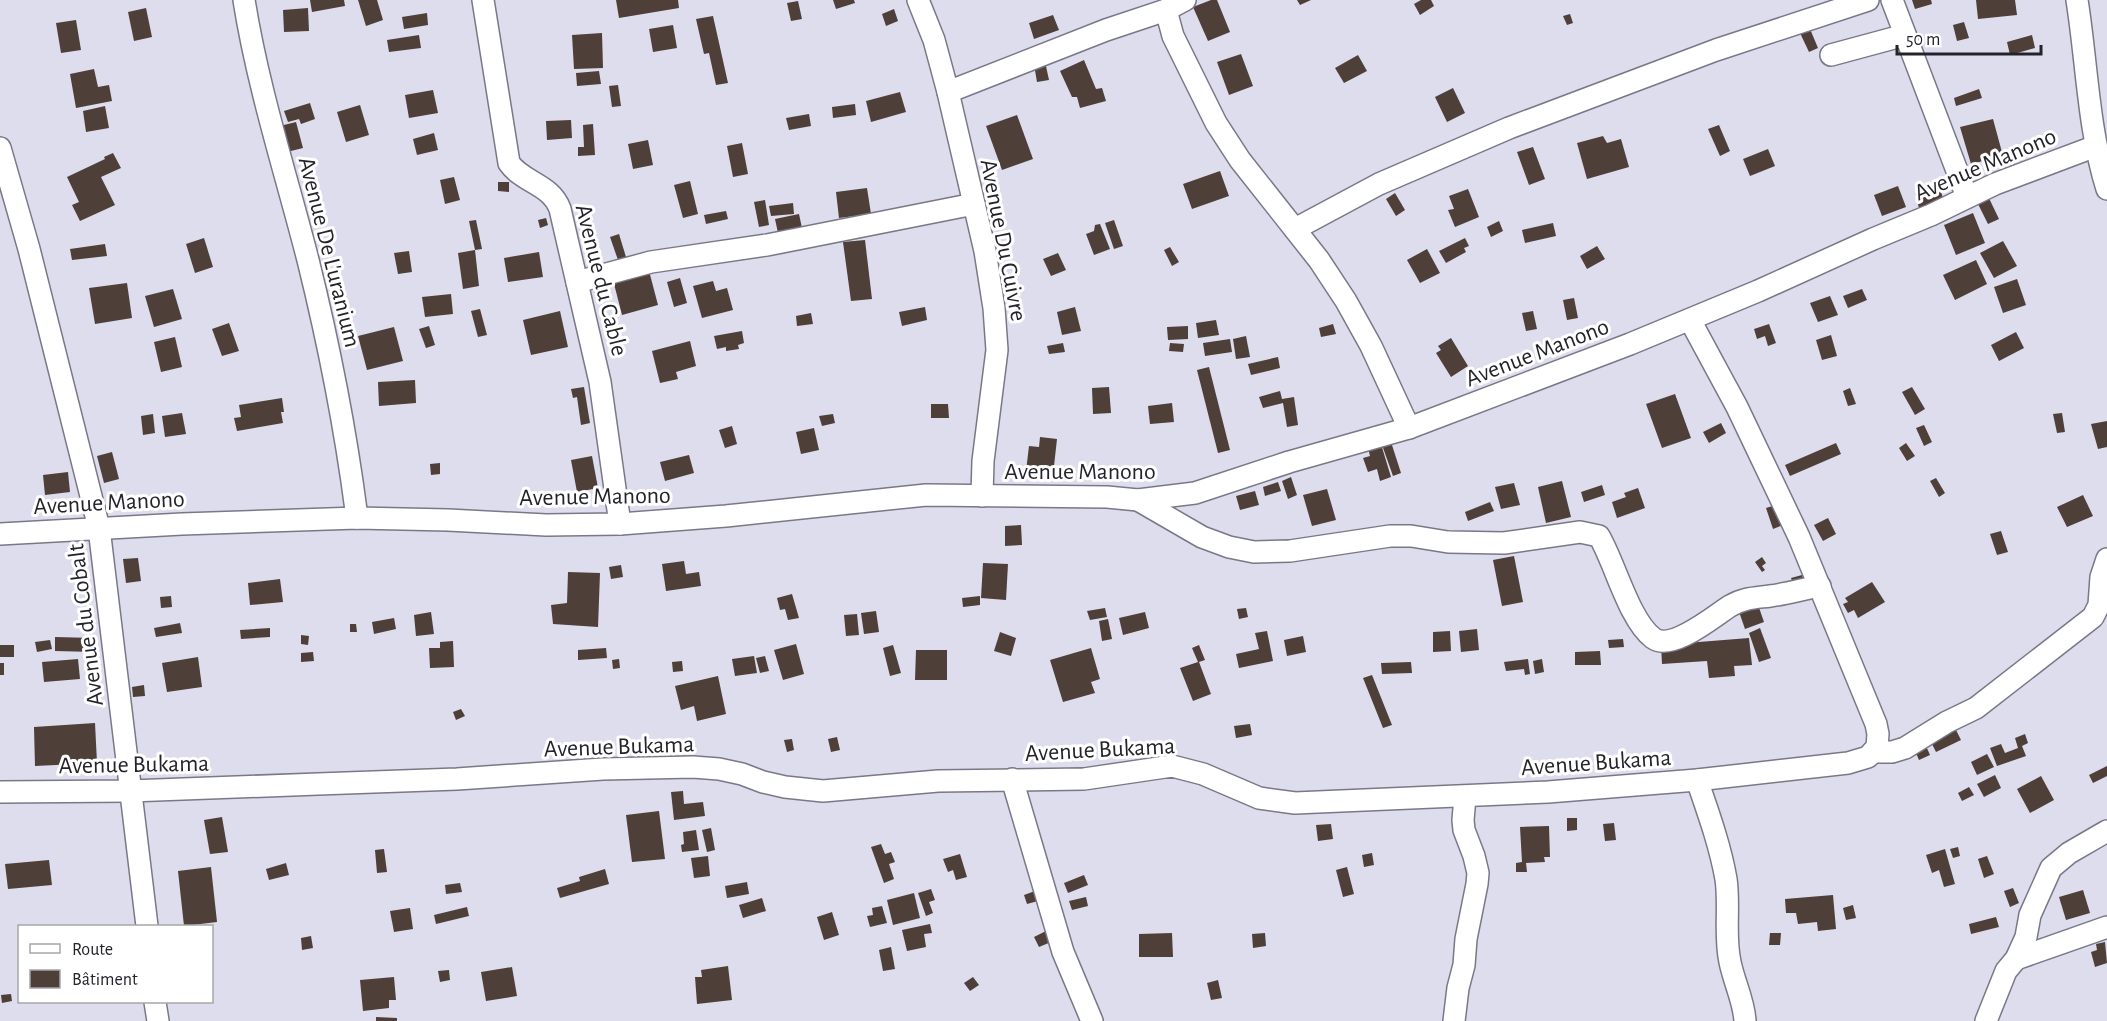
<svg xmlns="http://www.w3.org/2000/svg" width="2107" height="1021" font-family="'Alegreya Sans',sans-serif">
<rect width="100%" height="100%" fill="#dde"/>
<g fill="#4e3f38">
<polygon points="310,0 344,0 345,6 312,12"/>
<polygon points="358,0 377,0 383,20 366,26"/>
<polygon points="616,0 678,0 679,8 619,18"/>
<polygon points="833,0 854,0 855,3 836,9"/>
<polygon points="1211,0 1217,0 1230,32 1208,41 1193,7"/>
<polygon points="1297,0 1311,0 1300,5"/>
<polygon points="1421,0 1431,0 1434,6 1420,15 1414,4"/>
<polygon points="1912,0 1931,0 1932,4 1915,9"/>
<polygon points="1976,0 2015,0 2017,15 1978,19"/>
<polygon points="798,1 802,19 791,21 787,3"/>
<polygon points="146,8 152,37 134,41 128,12"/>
<polygon points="308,8 309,31 284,32 283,10"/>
<polygon points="894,9 898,21 886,26 882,14"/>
<polygon points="427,13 428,25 404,29 402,17"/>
<polygon points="1570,14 1573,23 1567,25 1563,16"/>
<polygon points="1053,15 1059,30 1034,39 1029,23"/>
<polygon points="713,16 728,83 716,85 709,53 704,54 696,19"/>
<polygon points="76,20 81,50 61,53 56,23"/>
<polygon points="1964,22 1969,38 1957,41 1953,25"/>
<polygon points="673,25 677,48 653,52 649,29"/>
<polygon points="1810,29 1818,48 1809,52 1800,33"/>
<polygon points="602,33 603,68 574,69 572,35"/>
<polygon points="419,35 421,48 389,52 387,40"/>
<polygon points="2032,35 2035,48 2010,55 2007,42"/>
<polygon points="1241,54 1253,86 1229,95 1217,62"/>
<polygon points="1358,55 1367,71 1344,83 1335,68"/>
<polygon points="1044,57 1049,80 1037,82 1033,59"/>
<polygon points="1084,60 1096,89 1102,88 1106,101 1080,108 1077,97 1072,97 1060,71"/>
<polygon points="94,69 98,87 109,85 112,101 76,108 70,74"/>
<polygon points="599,71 601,84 577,86 576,73"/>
<polygon points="618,85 621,106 612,107 609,86"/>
<polygon points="1453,88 1465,113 1447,122 1435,97"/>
<polygon points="1979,89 1982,98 1956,106 1954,98"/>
<polygon points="433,90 438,113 409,118 405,95"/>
<polygon points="900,92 906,112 871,122 866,101"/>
<polygon points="310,103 315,119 301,124 299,119 288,122 284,111"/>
<polygon points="855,104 856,115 833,118 832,107"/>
<polygon points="360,105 369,135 346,142 337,112"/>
<polygon points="105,106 109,128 86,132 83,111"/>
<polygon points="809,114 811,126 789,130 786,118"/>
<polygon points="1017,115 1033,159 1002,170 986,126"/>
<polygon points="1993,119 2003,156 1971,164 1960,127"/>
<polygon points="571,120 572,138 547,140 546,121"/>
<polygon points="296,122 303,148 287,152 280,126"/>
<polygon points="593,124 595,155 578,156 578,147 584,147 583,125"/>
<polygon points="1719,125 1730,151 1720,156 1708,129"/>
<polygon points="434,133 438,150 417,155 413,139"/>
<polygon points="1603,136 1607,143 1621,139 1629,167 1587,179 1577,143"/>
<polygon points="648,140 653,165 633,169 628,144"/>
<polygon points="742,143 748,174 733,177 727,146"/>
<polygon points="1533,147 1545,179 1529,185 1517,152"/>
<polygon points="1768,149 1775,166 1750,176 1743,159"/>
<polygon points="113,153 121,168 101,177 115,205 80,221 72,205 79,202 67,177 105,159 104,157"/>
<polygon points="1220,171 1229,196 1192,209 1183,184"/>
<polygon points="454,177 460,200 445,204 440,180"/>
<polygon points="690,181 698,214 683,218 674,185"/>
<polygon points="498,182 509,182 509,192 498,191"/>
<polygon points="1933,183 1938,183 1944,201 1919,208 1915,193 1935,189"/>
<polygon points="1898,186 1906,207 1882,216 1874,195"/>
<polygon points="867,188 871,214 839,218 836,192"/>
<polygon points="1468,189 1479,217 1455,227 1448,210 1454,209 1449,196"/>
<polygon points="1986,192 1999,219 1988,224 1975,198"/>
<polygon points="1395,193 1405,210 1396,216 1386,199"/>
<polygon points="765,200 769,225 759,227 754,202"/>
<polygon points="793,203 794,214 771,216 769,206"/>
<polygon points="726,211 728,219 706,224 704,215"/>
<polygon points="1973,213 1985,243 1956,255 1944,225"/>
<polygon points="799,214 802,228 778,233 775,219"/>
<polygon points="546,218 548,225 540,228 538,220"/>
<polygon points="476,220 482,249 475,250 469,221"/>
<polygon points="1114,220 1123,246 1114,249 1105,223"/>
<polygon points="1499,221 1503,231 1491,237 1487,227"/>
<polygon points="1553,223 1556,236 1525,243 1522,230"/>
<polygon points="1100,224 1110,249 1094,255 1086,234 1094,231 1095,225"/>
<polygon points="619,234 626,257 618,260 610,237"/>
<polygon points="204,238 213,267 195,273 186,244"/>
<polygon points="1465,238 1469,246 1464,248 1466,252 1446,263 1439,251"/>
<polygon points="865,240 872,299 851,301 843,242"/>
<polygon points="2003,241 2017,266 1994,278 1980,253"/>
<polygon points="105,244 107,256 72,260 70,249"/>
<polygon points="1597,246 1605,259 1587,269 1580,256"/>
<polygon points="1170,247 1179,262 1172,266 1164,250"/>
<polygon points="1427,249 1440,273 1420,283 1407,260"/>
<polygon points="475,250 479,286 463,289 458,253"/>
<polygon points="409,251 412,272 398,274 394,253"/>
<polygon points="539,252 543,277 508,282 504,258"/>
<polygon points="1058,253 1066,270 1051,276 1043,259"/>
<polygon points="1976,260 1987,284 1955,300 1943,275"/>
<polygon points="648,267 658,305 622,315 612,276"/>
<polygon points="680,278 687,303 674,307 667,282"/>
<polygon points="2017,279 2026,305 2003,313 1994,287"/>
<polygon points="713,281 716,291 727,288 733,310 702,318 693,286"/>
<polygon points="127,283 132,318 95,324 89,288"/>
<polygon points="602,285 604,297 595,298 594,286"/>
<polygon points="173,289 182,319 154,327 145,296"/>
<polygon points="1862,289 1867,300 1848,308 1843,296"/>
<polygon points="451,294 453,314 425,317 422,297"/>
<polygon points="1830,296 1838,315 1818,322 1810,303"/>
<polygon points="1574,298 1578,318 1567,320 1563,300"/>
<polygon points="925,307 927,320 902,326 899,312"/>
<polygon points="1075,307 1081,331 1062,335 1057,312"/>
<polygon points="480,309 487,335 478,337 471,311"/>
<polygon points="560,311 568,347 531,355 523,320"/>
<polygon points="1533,311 1537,329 1526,331 1522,313"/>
<polygon points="811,313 813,324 797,326 796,316"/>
<polygon points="1216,320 1219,335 1198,338 1196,323"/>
<polygon points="229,323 239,351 222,356 212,329"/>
<polygon points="1333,324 1336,334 1321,337 1319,328"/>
<polygon points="1769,324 1776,343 1768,346 1765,336 1757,339 1754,329"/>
<polygon points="429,326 435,345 426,348 419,329"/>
<polygon points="1188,326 1188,339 1168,340 1167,327"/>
<polygon points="394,327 403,361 367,370 358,336"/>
<polygon points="742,331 744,343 738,345 739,349 726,351 726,347 717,349 714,336"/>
<polygon points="2016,332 2024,348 1999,361 1991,345"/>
<polygon points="1831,335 1837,356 1822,360 1816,340"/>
<polygon points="1246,336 1250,357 1236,359 1233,339"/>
<polygon points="175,337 182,367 161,372 154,342"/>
<polygon points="1451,338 1468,366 1451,377 1436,353 1441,350 1438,346"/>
<polygon points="1230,339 1232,352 1205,356 1203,343"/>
<polygon points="690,341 696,366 676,372 678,379 660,383 652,351"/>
<polygon points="1063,343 1065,352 1049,354 1047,346"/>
<polygon points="1170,343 1184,344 1183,352 1169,351"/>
<polygon points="1278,357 1280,368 1251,375 1248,364"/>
<polygon points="1209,367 1230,450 1218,453 1197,370"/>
<polygon points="415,380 416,403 379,406 378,382"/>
<polygon points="584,387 590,423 581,425 577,397 573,398 571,389"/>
<polygon points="1109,387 1111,413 1093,414 1092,388"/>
<polygon points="1912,387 1925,409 1915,415 1902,392"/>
<polygon points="1850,388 1856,404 1848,406 1843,391"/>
<polygon points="1280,391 1282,399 1294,397 1298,425 1287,427 1283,403 1263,408 1259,397"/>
<polygon points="1675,394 1691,438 1662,448 1646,404"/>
<polygon points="282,398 284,412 281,412 283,423 237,431 234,418 241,417 239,405"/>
<polygon points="1172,403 1174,422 1150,424 1148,406"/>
<polygon points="931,404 948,404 949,418 931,418"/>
<polygon points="182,413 186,434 165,437 162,416"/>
<polygon points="2062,413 2065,432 2057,433 2053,414"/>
<polygon points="153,414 155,433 143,435 141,416"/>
<polygon points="833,414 835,423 822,426 819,416"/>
<polygon points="2107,421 2107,447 2098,449 2091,424"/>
<polygon points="1721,423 1726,433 1709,443 1703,432"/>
<polygon points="1924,425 1932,442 1924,446 1916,428"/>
<polygon points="732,426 737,444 725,448 719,430"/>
<polygon points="814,428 819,450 801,454 796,432"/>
<polygon points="1040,437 1057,439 1053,475 1026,471 1029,446 1039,447"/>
<polygon points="1391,442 1401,473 1393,476 1382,445"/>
<polygon points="1836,443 1841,454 1790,476 1785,465"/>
<polygon points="1906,443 1915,456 1907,461 1899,448"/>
<polygon points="1381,444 1391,477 1380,481 1377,469 1368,472 1363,458 1370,456 1368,448"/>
<polygon points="112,452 119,479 104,483 97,456"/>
<polygon points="689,455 694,473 665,481 660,462"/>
<polygon points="592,456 598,488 577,492 571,460"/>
<polygon points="440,463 440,474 431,475 430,464"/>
<polygon points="68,472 70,492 45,495 43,475"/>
<polygon points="1291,477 1297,495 1288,499 1282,481"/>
<polygon points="1936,478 1945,493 1939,497 1930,481"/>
<polygon points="1562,481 1571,517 1546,523 1538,487"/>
<polygon points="1278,482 1281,491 1265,496 1263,487"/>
<polygon points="1514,483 1520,505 1501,509 1495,487"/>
<polygon points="1602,485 1605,495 1584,502 1581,492"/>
<polygon points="1638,488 1645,508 1617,518 1612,502 1626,497 1624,493"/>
<polygon points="1327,489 1336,520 1312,526 1303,495"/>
<polygon points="1255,491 1259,505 1240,510 1236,496"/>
<polygon points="2083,495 2093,516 2067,527 2057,507"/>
<polygon points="1490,502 1494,511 1468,521 1465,512"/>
<polygon points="1779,504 1786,524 1773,529 1766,508"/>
<polygon points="1828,518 1836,534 1823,541 1814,525"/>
<polygon points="1021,525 1022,545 1005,546 1005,526"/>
<polygon points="2001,531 2008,552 1997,555 1990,534"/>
<polygon points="1514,556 1523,602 1502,606 1493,560"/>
<polygon points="1762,557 1766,563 1762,566 1765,570 1762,572 1755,562"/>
<polygon points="138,558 141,581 126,583 123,559"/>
<polygon points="684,561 686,574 699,572 701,586 666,591 662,564"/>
<polygon points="983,563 1008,564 1006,600 981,598"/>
<polygon points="621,565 623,577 611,579 609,567"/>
<polygon points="568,572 600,573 598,627 553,624 551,605 567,603"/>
<polygon points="1802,575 1806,585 1795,588 1791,578"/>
<polygon points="280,579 283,602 250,605 248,583"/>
<polygon points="1872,582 1885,602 1858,618 1854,610 1848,613 1843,604 1848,602 1845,598"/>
<polygon points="792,594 799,618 788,620 785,609 780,610 777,598"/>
<polygon points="171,596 172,607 161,608 160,597"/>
<polygon points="980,596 980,605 963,607 962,598"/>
<polygon points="1756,599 1764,622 1745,629 1737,606"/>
<polygon points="1105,608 1107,617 1090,620 1087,611"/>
<polygon points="1246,608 1248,617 1239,619 1237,609"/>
<polygon points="876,611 879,632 864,634 861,613"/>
<polygon points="431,612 434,634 416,636 414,615"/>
<polygon points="1145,612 1149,628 1123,635 1119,618"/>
<polygon points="857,614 859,635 846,636 844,615"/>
<polygon points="394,618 396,629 374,634 372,622"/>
<polygon points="1108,619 1112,639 1102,641 1099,621"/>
<polygon points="180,623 182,633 156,637 154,628"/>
<polygon points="350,624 356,624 357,632 350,632"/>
<polygon points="270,628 270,637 241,639 240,630"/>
<polygon points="1760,628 1771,658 1759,662 1749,633"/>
<polygon points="1477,629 1479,650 1461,652 1459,631"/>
<polygon points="1267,631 1273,661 1239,668 1236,654 1259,649 1255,633"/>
<polygon points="1450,631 1451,651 1433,652 1433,632"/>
<polygon points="1000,632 1016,638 1011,656 994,651"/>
<polygon points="301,635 309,636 308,645 301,644"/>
<polygon points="1303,636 1306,652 1287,656 1284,640"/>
<polygon points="55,637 94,638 94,652 55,651"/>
<polygon points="1749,638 1752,665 1734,666 1735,676 1709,678 1707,661 1662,664 1661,645"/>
<polygon points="1623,639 1624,647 1609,648 1608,640"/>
<polygon points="50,640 52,649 37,652 35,642"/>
<polygon points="453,641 454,667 430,668 429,648 440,648 440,642"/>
<polygon points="796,644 804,674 783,680 774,650"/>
<rect x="0" y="645" width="14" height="12"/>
<polygon points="893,645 901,673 890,676 883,648"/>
<polygon points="1199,645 1205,660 1199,662 1211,694 1193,701 1180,668 1198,662 1192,648"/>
<polygon points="606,648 607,658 578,660 578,650"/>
<polygon points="1091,648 1100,679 1091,682 1095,693 1063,702 1050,660"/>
<polygon points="916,650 947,650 947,680 915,680"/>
<polygon points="1600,651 1601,665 1575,665 1575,652"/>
<polygon points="313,652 314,661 301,662 301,653"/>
<polygon points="754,656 757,673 735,676 732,659"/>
<polygon points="765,656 769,671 760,673 756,658"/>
<polygon points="198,657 202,687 167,692 162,663"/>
<polygon points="78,659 80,679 44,682 42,662"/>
<polygon points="619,659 620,668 613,669 612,660"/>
<polygon points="1528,659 1530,674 1525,675 1524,669 1506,671 1504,662"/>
<polygon points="1542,659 1544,672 1535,674 1533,661"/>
<polygon points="682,661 683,671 673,672 672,662"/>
<polygon points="1411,662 1412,673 1382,674 1381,663"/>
<rect x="0" y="663" width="4" height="12"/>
<polygon points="1372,675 1392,725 1383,728 1363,678"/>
<polygon points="718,676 726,714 697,721 694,706 681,710 675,686"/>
<polygon points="144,685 145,696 133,697 132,687"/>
<polygon points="461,709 465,716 456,720 453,712"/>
<polygon points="95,723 97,763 35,766 34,727"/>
<polygon points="1250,724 1252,735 1236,738 1234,726"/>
<polygon points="1954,726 1961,740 1936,752 1929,738"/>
<polygon points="2025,734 2028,743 2022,746 2026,756 1997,766 1990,748 2001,744 2005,753 2018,748 2015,738"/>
<polygon points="837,737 840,750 831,752 828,739"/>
<polygon points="792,739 794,750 787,752 784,740"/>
<polygon points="1926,746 1930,755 1919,760 1915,751"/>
<polygon points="1987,754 1994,767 1977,775 1971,762"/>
<polygon points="2107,766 2107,776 2093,783 2089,775"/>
<polygon points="1995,775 2001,788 1984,797 1977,784"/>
<polygon points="2041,776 2054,800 2030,813 2017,789"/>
<polygon points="1969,787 1974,795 1962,801 1958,793"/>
<polygon points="683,791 684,804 703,802 705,816 674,820 671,792"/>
<polygon points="659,811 665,859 632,862 626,815"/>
<polygon points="222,817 228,852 210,854 204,820"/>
<polygon points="1567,818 1577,818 1577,830 1567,831"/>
<polygon points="1614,823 1616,840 1605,841 1603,824"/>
<polygon points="1331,824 1333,839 1318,841 1316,825"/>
<polygon points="1549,826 1550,857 1544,857 1545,862 1526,863 1527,872 1516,872 1516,863 1522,862 1520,827"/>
<polygon points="711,828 715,850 707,852 702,830"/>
<polygon points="696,830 699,850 682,852 681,845 684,844 683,832"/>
<polygon points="881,844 885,854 891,852 895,862 889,864 894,879 884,883 871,847"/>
<polygon points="1958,847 1960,856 1953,858 1950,849"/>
<polygon points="384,849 387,872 377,873 375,850"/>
<polygon points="1945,849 1955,884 1944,887 1939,870 1932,873 1926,855"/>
<polygon points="1372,853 1374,865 1364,867 1362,855"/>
<polygon points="960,854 967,877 956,880 953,870 948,872 943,859"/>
<polygon points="708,856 710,876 694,878 691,858"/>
<polygon points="1987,856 1994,874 1984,878 1978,859"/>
<polygon points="49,860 52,885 8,889 5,864"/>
<polygon points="286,863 289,875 269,880 266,869"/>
<polygon points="211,867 217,922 184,926 178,871"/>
<polygon points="1347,867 1354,894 1343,897 1336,870"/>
<polygon points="605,869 609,884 560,898 557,888 580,881 579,877"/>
<polygon points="1084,875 1088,885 1068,893 1064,883"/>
<polygon points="747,882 749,894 727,898 725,886"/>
<polygon points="460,883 462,892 446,894 445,885"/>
<polygon points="2013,888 2019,903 2010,907 2004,891"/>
<polygon points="931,889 935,900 929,902 933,913 926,916 918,893"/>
<polygon points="2083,890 2090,913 2066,920 2059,897"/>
<polygon points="1035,891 1038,901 1027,904 1024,895"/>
<polygon points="914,893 920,918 893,925 887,900"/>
<polygon points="1833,895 1836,929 1818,931 1817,922 1798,924 1796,913 1786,913 1785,899"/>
<polygon points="1086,897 1088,906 1072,910 1069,901"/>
<polygon points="762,898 766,911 743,918 739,905"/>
<polygon points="1853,905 1856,918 1846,920 1843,908"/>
<polygon points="882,906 887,923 870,927 867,916 873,915 872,908"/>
<polygon points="467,907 469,916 436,924 434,915"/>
<polygon points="410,908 413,929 394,932 390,911"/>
<polygon points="832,912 839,935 824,940 817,917"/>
<polygon points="1996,917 1999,927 1971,934 1969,924"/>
<polygon points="930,924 932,933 924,934 926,947 907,951 902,930"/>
<polygon points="1046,931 1051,942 1039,947 1034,937"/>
<polygon points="1172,933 1173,957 1139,957 1139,934"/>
<polygon points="1265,933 1266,946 1253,948 1252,934"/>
<polygon points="1770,933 1781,933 1780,945 1769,945"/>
<polygon points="311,936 313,948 302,950 301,938"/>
<polygon points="2105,942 2107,963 2095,967 2091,952 2097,950 2096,944"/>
<polygon points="891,947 895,969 883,971 879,950"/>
<polygon points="728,966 732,1000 697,1004 695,977 702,977 701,970"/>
<polygon points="512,967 517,996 486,1001 481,972"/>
<polygon points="449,970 450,980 440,982 438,971"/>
<polygon points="394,977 396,1000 389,1000 389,1008 363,1011 360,980"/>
<polygon points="973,977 979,985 970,991 964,983"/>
<polygon points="1218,980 1222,998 1211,1000 1207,983"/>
<polygon points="11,994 12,1001 2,1003 1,995"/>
<polygon points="376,1017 397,1018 397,1021 376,1021"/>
</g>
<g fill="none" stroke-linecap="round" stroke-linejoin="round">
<defs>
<g id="minor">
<path d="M244 0C258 88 286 174 308 260 329 345 346 431 357 518"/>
<path d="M483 0 509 163C523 183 551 184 560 209L600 382 620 524"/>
<polyline points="918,0 934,40 948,92 985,251 994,308 997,350 983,461 982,496"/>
<polyline points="1892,0 1967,197"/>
<path d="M2077 0C2087 63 2088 128 2107 189"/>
<polyline points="1166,10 1173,36 1216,123 1240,160 1319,260 1346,301 1371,346 1409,428"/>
<polyline points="1831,55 1905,35"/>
<polyline points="948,92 1106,30 1166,10 1185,0"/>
<polyline points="0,148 29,249 99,528 147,926"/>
<polyline points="1295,229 1379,184 1509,128 1716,50 1868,0"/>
<polyline points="577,282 651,262 767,245 974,204"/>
<path d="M1138 500 1202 537 1229 547 1254 552 1290 551 1390 536H1411L1448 542 1504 543 1580 532 1599 536C1615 563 1629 620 1653 638 1672 652 1714 616 1730 606 1743 598 1755 598 1770 596 1786 594 1803 589 1820 586"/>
<polyline points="0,534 182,524 357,518 448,520 546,525 620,524 726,516 926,495 1107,497 1138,500 1195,493 1289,462 1409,428 1630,344 1758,291 1873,239 1931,215 1995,184 2096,146"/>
<polyline points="1873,752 1892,752 1905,748 1947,722 1976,708 2093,617 2099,605 2101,577 2107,559"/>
<polyline points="1012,779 1063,952 1092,1021"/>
<path d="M1697 780C1708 812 1720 845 1726 879 1730 906 1724 935 1730 962 1734 982 1744 1001 1745 1021"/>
<polyline points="0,792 130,791 318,784 457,779 603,769 693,767 719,769 742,774 763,782 785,787 823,791 938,781 1084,779 1172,766 1203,774 1259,798 1295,803 1548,792 1697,780 1848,763 1868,757 1877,747 1878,734 1876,724 1799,537 1737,407 1690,320"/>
<polyline points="2016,959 2107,927"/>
<polyline points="155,1002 158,1021"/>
<polyline points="1454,1021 1458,988 1464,965 1466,939 1477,884 1478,873 1474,856 1464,830 1463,820 1465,797"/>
<polyline points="1986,1021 2006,971 2016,959 2026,937 2030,915 2051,868 2069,853 2107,831"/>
</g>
</defs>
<use href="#minor" stroke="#797888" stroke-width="24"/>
<use href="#minor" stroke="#fff" stroke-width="21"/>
</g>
<g text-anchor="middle" stroke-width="6" stroke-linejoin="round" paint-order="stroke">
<g font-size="24" fill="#24232a" stroke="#fff">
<text transform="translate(1985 164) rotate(-23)" y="8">Avenue Manono</text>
<text transform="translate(1004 240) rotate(79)" y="8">Avenue Du Cuivre</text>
<text transform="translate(330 252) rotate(76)" y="8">Avenue De L'uranium</text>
<text transform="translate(602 280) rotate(76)" y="8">Avenue du Cable</text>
<text transform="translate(1537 352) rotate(-21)" y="8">Avenue Manono</text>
<text x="1080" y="479">Avenue Manono</text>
<text transform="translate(595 496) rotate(-1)" y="8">Avenue Manono</text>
<text transform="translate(109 502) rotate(-3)" y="8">Avenue Manono</text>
<text transform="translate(85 625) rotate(-97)" y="8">Avenue du Cobalt</text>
<text transform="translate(619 746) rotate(-2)" y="8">Avenue Bukama</text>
<text transform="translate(1100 749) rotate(-3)" y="8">Avenue Bukama</text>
<text transform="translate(1596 762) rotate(-4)" y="8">Avenue Bukama</text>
<text transform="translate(134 764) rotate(-1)" y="8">Avenue Bukama</text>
</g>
</g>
<rect x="18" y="925" width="195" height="78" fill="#ffffff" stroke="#a7a7aa" stroke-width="1.5"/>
<rect x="30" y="944" width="30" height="9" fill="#ffffff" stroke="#a7a7aa" stroke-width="1.5"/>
<text x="72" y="955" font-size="18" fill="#24232a">Route</text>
<rect x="30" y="970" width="30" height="18" fill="#4e3f38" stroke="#a7a7aa" stroke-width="1.5"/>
<text x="72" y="985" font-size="18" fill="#24232a">Bâtiment</text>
<path d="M1897 45v9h144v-9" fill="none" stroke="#24232a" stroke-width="3"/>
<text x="1906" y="45" font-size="18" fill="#24232a" stroke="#ffffff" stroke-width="4.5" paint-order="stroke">50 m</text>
</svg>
